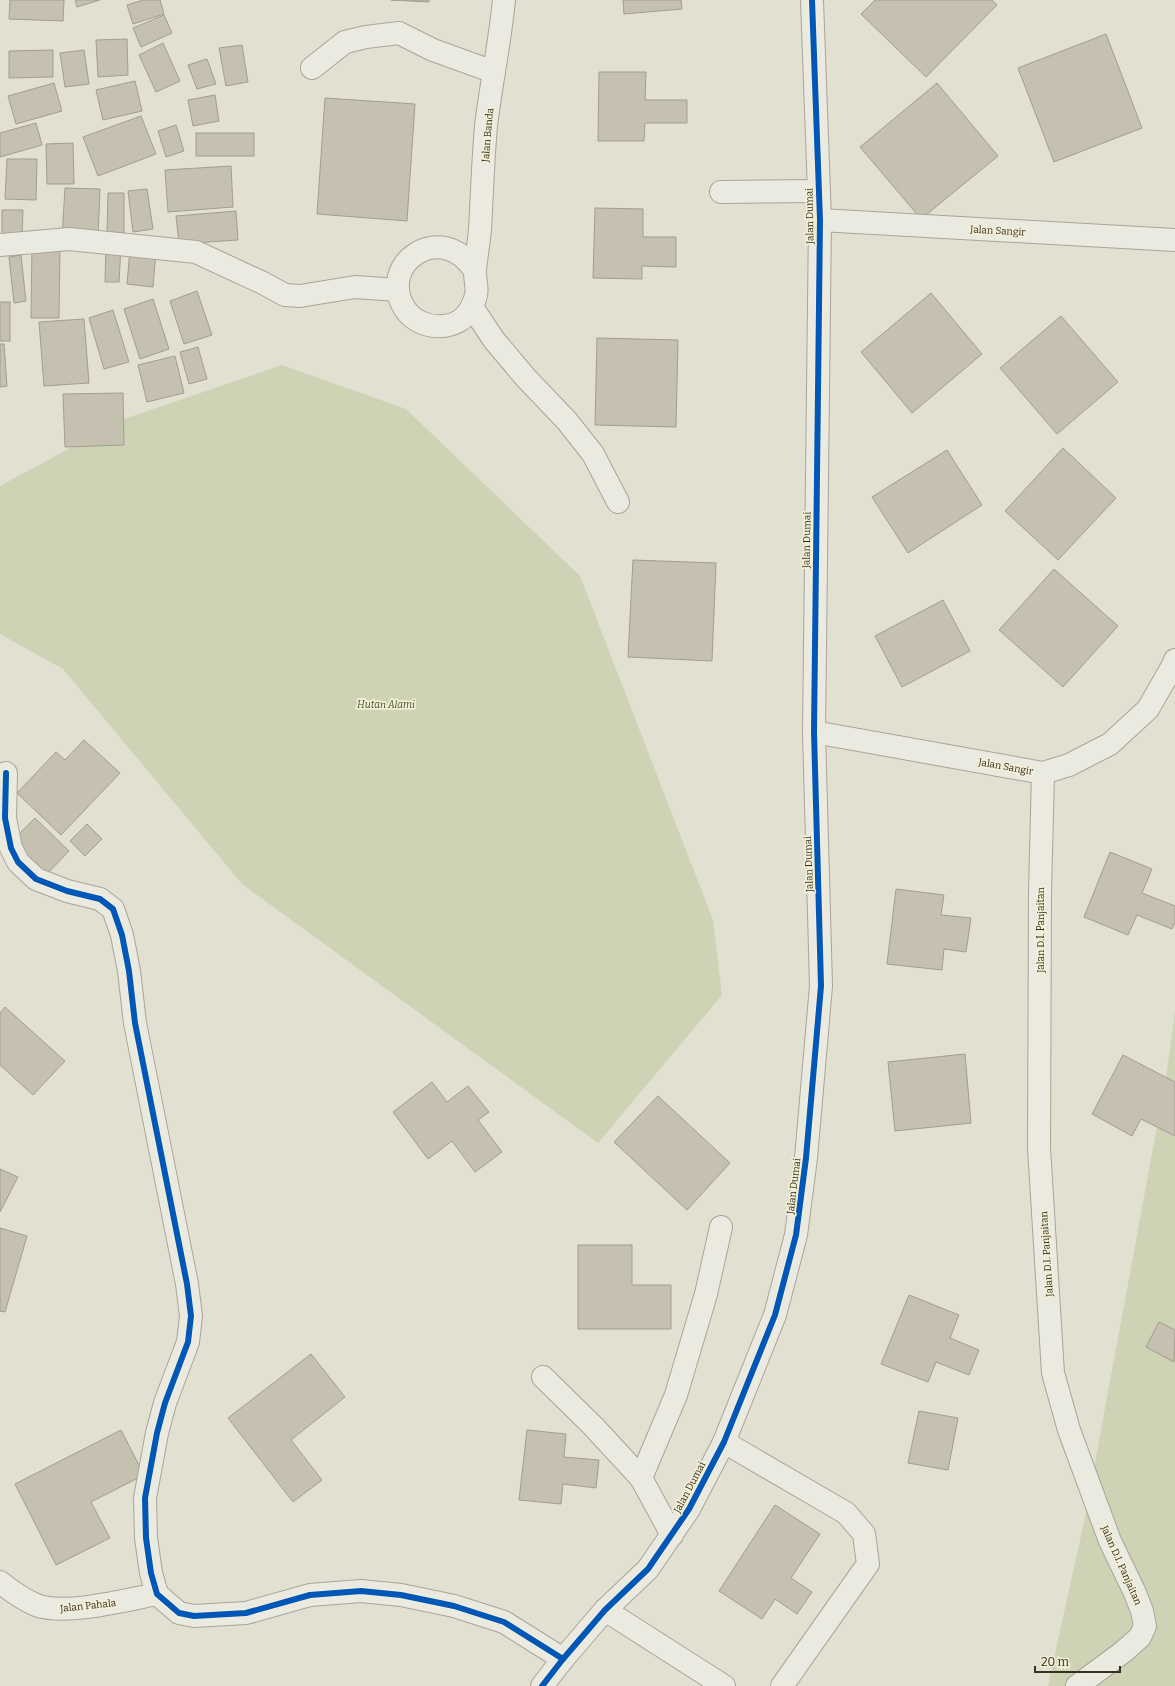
<svg xmlns="http://www.w3.org/2000/svg" width="1175" height="1686" font-family="Bitter,serif">
<rect width="100%" height="100%" fill="#e2e0d0"/>
<g fill="#cdd3b4">
<polygon points="282,365 406,409 580,576 713,920 722,995 598,1143 242,884 63,669 0,634 0,486 124,419"/>
<polygon points="1175,1011 1175,1686 1048,1686 1084,1522 1166,1078"/>
</g>
<g fill="#c6c0b1" stroke="#a39d8f">
<polygon points="10,0 64,0 63,21 9,19"/>
<polygon points="75,0 100,0 77,7"/>
<polygon points="143,0 160,0 164,14 133,24 127,5"/>
<polygon points="391,0 429,0 429,2"/>
<polygon points="623,0 681,0 682,9 624,14"/>
<polygon points="875,0 992,0 997,5 926,77 861,14"/>
<polygon points="164,15 172,33 141,47 133,28"/>
<polygon points="1106,34 1142,128 1054,162 1018,68"/>
<polygon points="127,39 128,75 98,77 96,40"/>
<polygon points="163,43 180,81 156,92 139,55"/>
<polygon points="242,45 248,82 226,86 219,48"/>
<polygon points="53,50 53,77 9,78 9,51"/>
<polygon points="84,50 89,84 65,87 60,53"/>
<polygon points="207,59 216,84 197,89 188,65"/>
<polygon points="599,72 646,72 645,100 687,100 687,123 645,123 644,141 598,141"/>
<polygon points="135,81 142,111 103,120 96,90"/>
<polygon points="54,83 62,111 16,124 8,96"/>
<polygon points="937,83 998,156 921,219 860,147"/>
<polygon points="215,95 219,121 193,126 188,100"/>
<polygon points="325,98 415,104 407,221 317,214"/>
<polygon points="141,116 156,154 98,176 83,137"/>
<polygon points="36,123 42,145 0,157 0,133"/>
<polygon points="176,125 184,151 166,157 158,131"/>
<rect x="196" y="133" width="58" height="23"/>
<polygon points="73,143 74,184 47,184 46,144"/>
<polygon points="7,159 37,159 36,200 5,199"/>
<polygon points="231,166 233,207 168,212 165,170"/>
<polygon points="65,188 100,189 98,238 62,237"/>
<polygon points="147,189 153,229 133,232 128,191"/>
<polygon points="108,193 124,193 124,233 107,233"/>
<polygon points="595,208 643,209 643,237 676,237 676,267 642,266 642,279 593,278"/>
<polygon points="2,210 23,210 22,236 2,236"/>
<polygon points="236,211 238,240 179,244 176,216"/>
<polygon points="32,244 60,244 59,318 31,318"/>
<polygon points="106,245 121,246 119,282 105,282"/>
<polygon points="130,249 156,251 153,287 127,284"/>
<polygon points="21,255 26,301 14,303 9,257"/>
<polygon points="197,291 212,335 184,344 170,301"/>
<polygon points="931,293 982,354 912,413 861,352"/>
<polygon points="153,299 169,349 140,359 124,309"/>
<rect x="0" y="302" width="10" height="39"/>
<polygon points="113,310 129,362 104,369 89,318"/>
<polygon points="1061,316 1118,382 1057,434 1000,368"/>
<polygon points="84,319 89,383 44,386 39,322"/>
<polygon points="597,338 678,340 676,427 595,425"/>
<polygon points="0,344 4,344 7,386 0,387"/>
<polygon points="198,347 207,379 189,384 180,352"/>
<polygon points="175,356 184,393 147,402 138,365"/>
<polygon points="123,393 124,445 65,447 63,394"/>
<polygon points="1063,448 1116,498 1058,560 1005,511"/>
<polygon points="947,450 982,505 908,553 872,497"/>
<polygon points="633,560 716,563 712,661 628,657"/>
<polygon points="1054,569 1118,626 1063,687 999,630"/>
<polygon points="943,600 970,651 902,687 875,636"/>
<polygon points="84,740 120,773 61,835 17,793 56,752 65,760"/>
<polygon points="35,818 69,851 47,874 12,841"/>
<polygon points="87,824 102,839 85,856 70,841"/>
<polygon points="1110,852 1152,869 1142,893 1175,906 1175,922 1172,929 1137,915 1128,935 1084,917"/>
<polygon points="896,889 944,895 941,915 971,918 966,952 944,949 942,970 887,964"/>
<polygon points="5,1007 65,1061 33,1095 0,1065 0,1013"/>
<polygon points="965,1054 971,1123 895,1131 888,1062"/>
<polygon points="1123,1055 1175,1082 1175,1136 1141,1119 1132,1136 1092,1114"/>
<polygon points="432,1082 447,1102 468,1086 489,1112 478,1120 502,1152 475,1172 452,1141 428,1159 393,1112"/>
<polygon points="658,1096 730,1163 687,1210 614,1142"/>
<polygon points="0,1169 18,1177 0,1212"/>
<polygon points="0,1228 27,1236 5,1312 0,1311"/>
<polygon points="578,1245 632,1245 632,1285 671,1285 671,1329 578,1329"/>
<polygon points="909,1295 959,1315 950,1338 979,1350 969,1375 936,1362 928,1382 881,1364"/>
<polygon points="1159,1322 1175,1330 1174,1362 1146,1347"/>
<polygon points="311,1354 345,1397 291,1440 322,1480 293,1502 228,1418"/>
<polygon points="919,1411 958,1418 948,1470 908,1463"/>
<polygon points="121,1430 144,1475 91,1502 110,1538 56,1565 15,1484"/>
<polygon points="527,1430 566,1434 564,1457 599,1460 596,1488 563,1484 561,1504 519,1500"/>
<polygon points="775,1505 820,1534 791,1578 812,1592 797,1614 775,1599 762,1619 719,1591"/>
</g>
<g fill="none" stroke-linecap="round" stroke-linejoin="round">
<defs>
<g id="street">
<polyline points="312,68 345,42 366,37 399,33 433,50 494,72"/>
<polyline points="721,192 819,191"/>
<polyline points="820,220 1175,240"/>
<polyline points="0,245 69,239 196,252 263,283 285,295 300,296 355,287 398,290"/>
<path d="M475 271C442 218 376 264 405 309 420 332 460 333 472 306 480 290 475 286 475 271 476 257 479 243 480 229 482 195 483 160 486 126 491 84 500 42 504 0"/>
<polyline points="472,307 494,340 526,378 567,421 593,454 618,502"/>
<polyline points="814,732 1043,773 1069,765 1110,744 1148,709 1172,667 1175,660"/>
<polyline points="6,773 5,818 11,848 18,862 36,879 67,891 100,899 113,909 122,935 129,971 135,1023 187,1284 191,1316 188,1342 165,1403 157,1433 145,1498 146,1538 151,1573 157,1594 179,1613 194,1616 246,1613 310,1595 361,1591 401,1595 454,1606 504,1622 563,1659"/>
<polyline points="1043,773 1040,892 1039,1148 1053,1373 1069,1430 1110,1541 1135,1593 1142,1611 1145,1626 1140,1637 1123,1652 1077,1686"/>
<polyline points="543,1377 593,1426 641,1478"/>
<polyline points="724,1442 846,1513 864,1534 868,1564 782,1686"/>
<polyline points="672,1535 641,1478 676,1395 706,1294 721,1227"/>
<path d="M0 1582C11 1591 23 1599 36 1605 64 1616 127 1600 157 1594"/>
<polyline points="605,1610 724,1686"/>
<polyline points="542,1686 563,1659 605,1610 648,1569 689,1509 724,1442 775,1315 796,1235 806,1158 821,986 814,732 820,220 812,0"/>
</g>
</defs>
<use href="#street" stroke="#a8a598" stroke-width="24"/>
<use href="#street" stroke="#ebeae1" stroke-width="22"/>
<defs>
<g id="cycleway">
<polyline points="6,773 5,818 11,848 18,862 36,879 67,891 100,899 113,909 122,935 129,971 135,1023 187,1284 191,1316 188,1342 165,1403 157,1433 145,1498 146,1538 151,1573 157,1594 179,1613 194,1616 246,1613 310,1595 361,1591 401,1595 454,1606 504,1622 563,1659"/>
<polyline points="542,1686 563,1659 605,1610 648,1569 689,1509 724,1442 775,1315 796,1235 806,1158 821,986 814,732 820,220 812,0"/>
</g>
</defs>
<use href="#cycleway" stroke="#f3efd7" stroke-width="8"/>
<use href="#cycleway" stroke="#0057b8" stroke-width="6"/>
</g>
<g text-anchor="middle" stroke-width="3.5" stroke-linejoin="round" paint-order="stroke">
<g font-size="10" fill="#372f21" stroke="#f3efd7">
<text transform="translate(487 135) rotate(-85)" y="4">Jalan Banda</text>
<text transform="translate(809 216) rotate(-91)" y="4">Jalan Dumai</text>
<text transform="translate(998 230) rotate(3)" y="4">Jalan Sangir</text>
<text transform="translate(806 540) rotate(-89)" y="4">Jalan Dumai</text>
<text transform="translate(1006 766) rotate(10)" y="4">Jalan Sangir</text>
<text transform="translate(808 864) rotate(-92)" y="4">Jalan Dumai</text>
<text transform="translate(1040 930) rotate(-90)" y="4">Jalan D.I. Panjaitan</text>
<text transform="translate(793 1186) rotate(-83)" y="4">Jalan Dumai</text>
<text transform="translate(1046 1254) rotate(-94)" y="4">Jalan D.I. Panjaitan</text>
<text transform="translate(689 1487) rotate(-62)" y="4">Jalan Dumai</text>
<text transform="translate(1122 1565) rotate(66)" y="4">Jalan D.I. Panjaitan</text>
<text transform="translate(88 1605) rotate(-6)" y="4">Jalan Pahala</text>
</g>
<g font-size="10" font-style="italic" fill="#41512a" stroke="#f3efd7">
<text x="386" y="708">Hutan Alami</text>
</g>
</g>
<path d="M1035 1666v6h85v-6" fill="none" stroke="#372f21" stroke-width="2"/>
<text x="1041" y="1666" font-size="12" fill="#372f21" stroke="#f3efd7" stroke-width="3" paint-order="stroke">20 m</text>
</svg>
